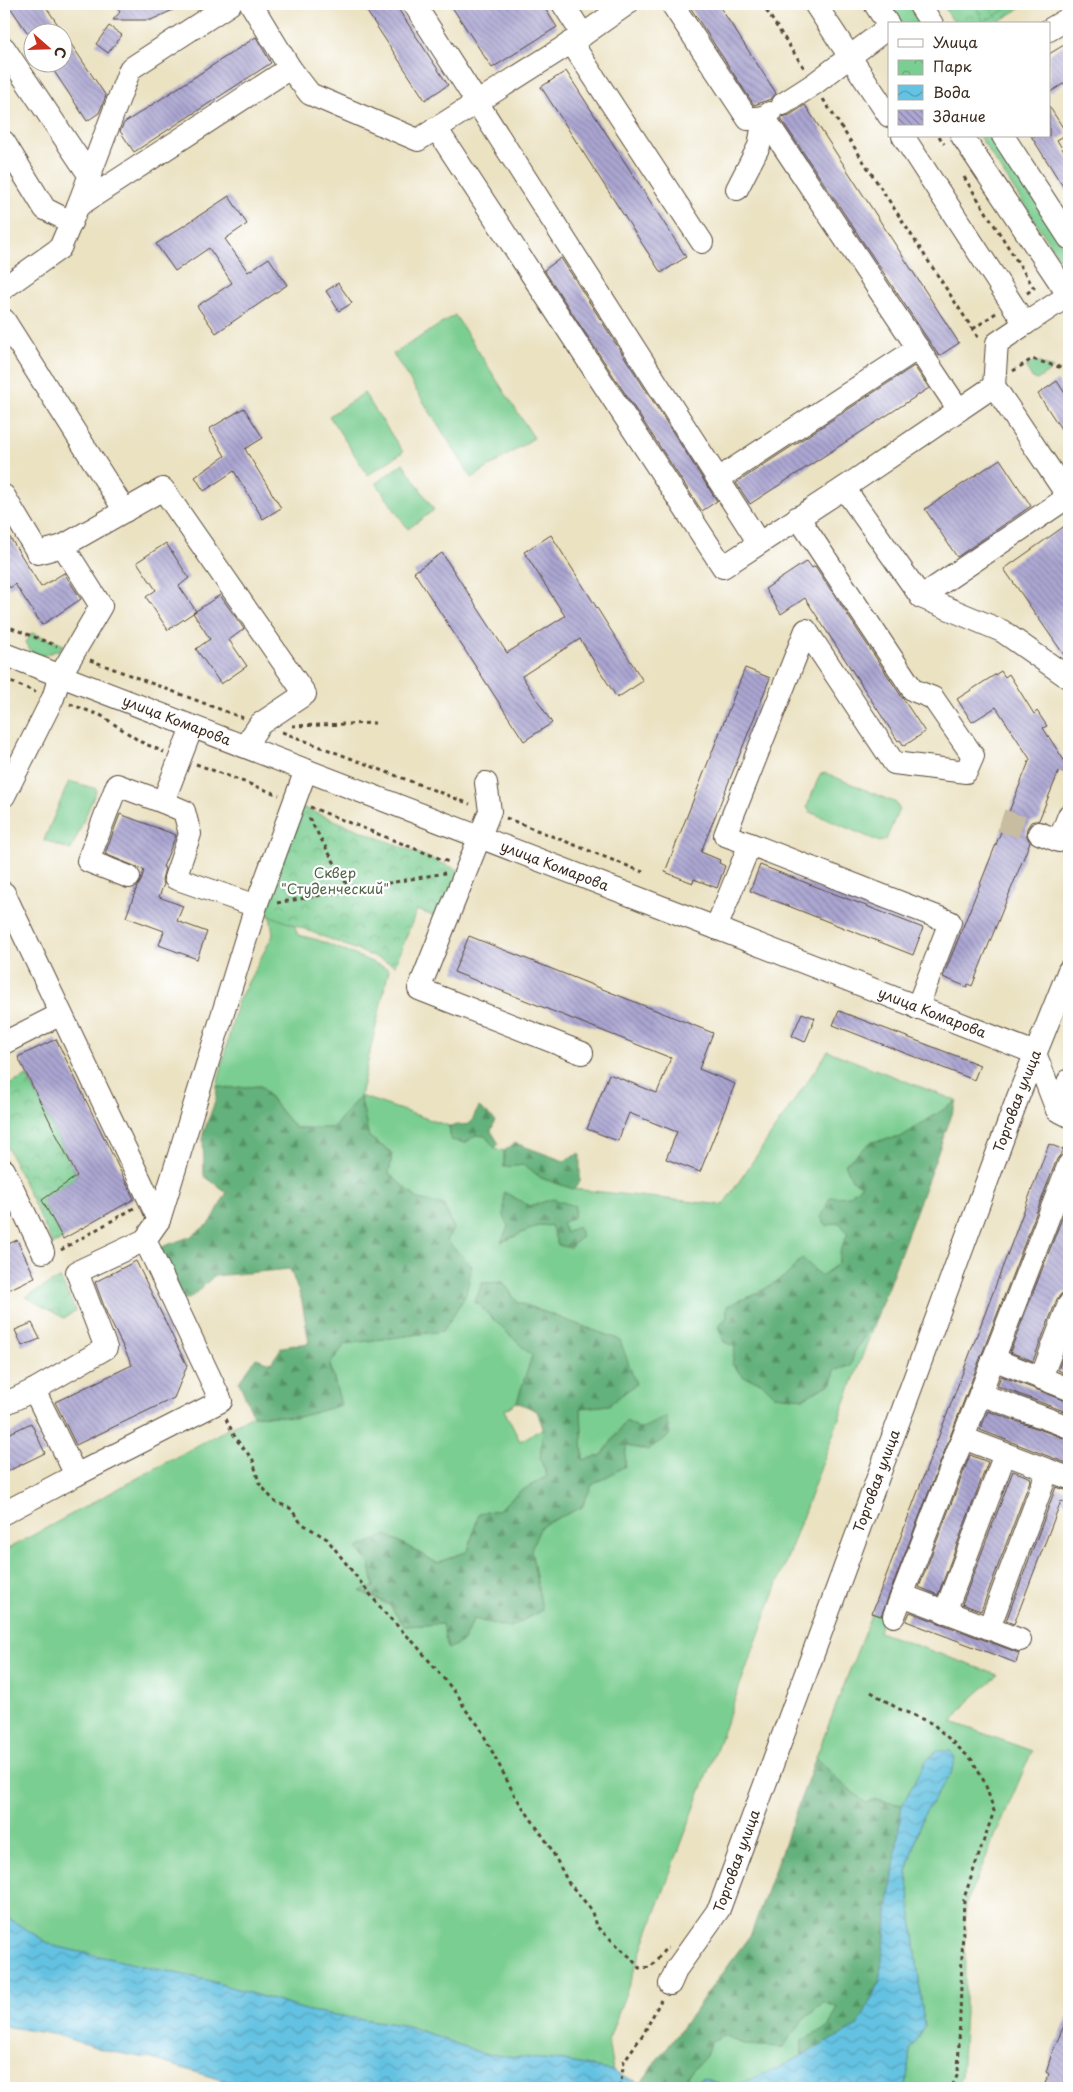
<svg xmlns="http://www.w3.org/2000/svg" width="1073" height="2092" font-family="'Playpen Sans',sans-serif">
<defs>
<pattern id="forest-firs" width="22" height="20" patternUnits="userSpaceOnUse" patternTransform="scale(1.25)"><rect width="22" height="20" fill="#63b17b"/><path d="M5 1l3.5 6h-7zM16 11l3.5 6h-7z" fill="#539064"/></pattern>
<pattern id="park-crowns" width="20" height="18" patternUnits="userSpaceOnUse" patternTransform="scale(1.25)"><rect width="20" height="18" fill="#7ace91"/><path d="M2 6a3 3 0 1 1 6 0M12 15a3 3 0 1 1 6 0" fill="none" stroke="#65a776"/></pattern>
<pattern id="garden-dots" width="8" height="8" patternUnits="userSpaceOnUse" patternTransform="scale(1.25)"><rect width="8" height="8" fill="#7ace91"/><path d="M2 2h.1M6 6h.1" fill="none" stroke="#65a776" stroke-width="1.8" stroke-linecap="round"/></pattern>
<pattern id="water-waves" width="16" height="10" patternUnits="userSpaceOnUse" patternTransform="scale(1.25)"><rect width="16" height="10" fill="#64c2e2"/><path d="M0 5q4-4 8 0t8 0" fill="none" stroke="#549eb7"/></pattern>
<pattern id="building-back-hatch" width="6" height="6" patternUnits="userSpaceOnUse" patternTransform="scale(1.25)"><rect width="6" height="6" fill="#aba6d2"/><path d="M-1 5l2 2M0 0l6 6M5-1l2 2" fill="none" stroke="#8c87aa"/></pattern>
</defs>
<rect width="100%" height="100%" fill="#fff"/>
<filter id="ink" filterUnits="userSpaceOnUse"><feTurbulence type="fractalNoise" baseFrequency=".02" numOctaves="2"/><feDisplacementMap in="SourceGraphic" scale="10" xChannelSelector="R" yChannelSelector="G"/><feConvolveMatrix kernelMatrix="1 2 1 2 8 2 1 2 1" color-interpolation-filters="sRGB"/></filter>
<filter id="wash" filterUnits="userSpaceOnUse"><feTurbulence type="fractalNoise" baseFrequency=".0096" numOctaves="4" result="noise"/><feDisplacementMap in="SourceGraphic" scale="20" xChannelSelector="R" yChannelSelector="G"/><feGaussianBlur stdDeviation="1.12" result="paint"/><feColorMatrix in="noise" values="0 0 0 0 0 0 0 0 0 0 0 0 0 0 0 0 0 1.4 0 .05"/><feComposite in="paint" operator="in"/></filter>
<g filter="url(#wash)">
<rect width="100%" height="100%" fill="#ebe2c2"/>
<g fill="#7ace91" stroke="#5a7c58" fill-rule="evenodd">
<polygon points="890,4 908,4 921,24 903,24"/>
<polygon points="979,136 996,136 1069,255 1069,273"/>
<polygon points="455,315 534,438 472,478 393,354"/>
<polygon points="1035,361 1053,369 1037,380 1031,377 1026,367"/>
<polygon points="364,393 403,452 368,475 329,416"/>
<polygon points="403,463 434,510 408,529 376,483"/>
<polygon points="32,633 64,645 59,650 41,656 30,651 25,642"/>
<polygon points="826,773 896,803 899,809 886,840 880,842 810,812 807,807 820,774"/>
<polygon points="69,781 97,789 71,850 44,840"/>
<path d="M286 906 298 935 318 940 389 969 360 1096 449 1126 451 1140 465 1143 476 1135 486 1136 495 1148 504 1151V1167L525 1165 541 1178 573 1189 723 1205 828 1051 957 1101 901 1137 871 1142 862 1185 849 1196 839 1221 848 1234 841 1249 838 1264 821 1276 802 1258 788 1275 758 1293 727 1306V1317L718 1327 735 1347 744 1377 761 1382 774 1395 804 1398 832 1383 835 1370 851 1365 854 1353 877 1316 608 2041 613 2071 564 2061 484 2054 408 2026 309 2011 207 1980 53 1946 8 1918 4 1919V1551L253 1415 298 1417 341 1405 330 1364 345 1344 443 1331 472 1266 446 1240 454 1228 444 1205 418 1199 389 1174 392 1153 369 1137 360 1096 333 1128H295L261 1086 227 1088 217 1086 237 1003 273 935 269 908ZM504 1192 530 1206 553 1199 566 1233 582 1236 570 1248 558 1244 551 1226 540 1225 502 1242 508 1227ZM503 1282 517 1302 620 1340 609 1405 581 1408 583 1460 601 1456 626 1421 640 1429 626 1446 625 1466 592 1485 582 1507 541 1526 531 1549 542 1610 509 1628 474 1619 462 1642 442 1624 405 1626 389 1605 361 1592 374 1588 370 1564 387 1535 437 1563 468 1551 479 1513 498 1510 519 1492 548 1476 540 1459 544 1428 520 1441 504 1410 517 1402 532 1356 475 1302Z"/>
<polygon points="872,1613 883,1618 879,1632 998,1675 967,1703 952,1722 1032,1751 965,1906 965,2012 961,2078 955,2088 906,2088 910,2050 924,2026 907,1872 923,1816 953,1770 926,1761 902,1805 876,1800 866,1803 839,1781 816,1757"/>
<polygon points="825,2002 838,2008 828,2028 802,2040 802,2056 777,2069 731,2087 703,2078 687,2088 687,2076 706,2056 710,2042 724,2036 746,2045 783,2047 802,2021"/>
</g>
<g fill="url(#forest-firs)" stroke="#4f6e4c">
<polygon points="217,1086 227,1088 260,1086 295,1128 333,1128 360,1096 369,1137 392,1153 389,1174 418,1199 443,1205 454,1228 446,1240 472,1266 466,1295 443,1331 345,1344 330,1365 341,1405 298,1417 253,1415 239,1382 256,1358 271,1363 282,1347 309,1343 302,1301 290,1269 214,1276 189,1299 167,1299 159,1248 192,1236 211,1222 227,1192 204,1176 203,1134 216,1099"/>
<polygon points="957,1101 877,1316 854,1353 851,1366 835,1370 832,1383 804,1398 774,1395 761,1382 744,1377 732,1365 735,1347 724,1342 718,1327 727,1317 727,1306 758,1293 787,1275 802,1258 821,1276 838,1264 841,1249 848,1234 839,1222 827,1226 821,1218 830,1197 849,1196 862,1185 852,1180 845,1164 871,1142 901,1137"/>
<polygon points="479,1107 495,1120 491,1131 499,1144 495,1148 485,1136 476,1135 465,1143 451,1140 449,1126 470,1124"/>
<polygon points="515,1143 564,1161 580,1153 580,1182 574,1189 541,1178 525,1165 504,1167 504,1151"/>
<polygon points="504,1192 530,1206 553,1199 575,1206 574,1217 562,1223 566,1233 577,1226 582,1236 570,1248 558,1245 551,1226 540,1225 501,1242 508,1227 504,1216"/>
<polygon points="503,1282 517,1302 620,1340 636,1384 609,1405 581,1408 583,1460 601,1456 626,1421 640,1429 666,1417 670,1435 647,1450 626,1446 625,1466 592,1485 582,1507 541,1526 531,1549 542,1610 509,1628 474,1619 462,1642 448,1649 442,1624 404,1626 389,1604 360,1591 374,1587 370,1564 357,1548 387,1535 437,1563 468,1551 479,1513 498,1510 519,1492 547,1476 540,1459 543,1428 537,1411 517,1402 532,1356 475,1302 482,1283"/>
<polygon points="816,1757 839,1781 866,1803 876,1800 902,1805 879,1983 858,2026 802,2056 802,2040 828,2028 838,2008 824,2002 802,2021 783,2047 746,2045 724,2036 710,2043 706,2056 687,2076 687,2088 651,2088 640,2084 751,1934"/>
</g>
<g fill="url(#park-crowns)" stroke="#5a7c58">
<polygon points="942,4 1027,4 994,24 955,24"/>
<polygon points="299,806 459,870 439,918 417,910 395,965 266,914 263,902"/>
<polygon points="27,1076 77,1176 42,1200 63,1239 53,1245 4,1140 4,1087"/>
<polygon points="60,1278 76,1311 64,1318 26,1297"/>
</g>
<polygon fill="url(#garden-dots)" stroke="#5a7c58" points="974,4 1014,4 984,22"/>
<g fill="url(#water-waves)" stroke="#507680">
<polygon points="937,1751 950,1751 955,1758 953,1770 923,1816 907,1872 924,2026 910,2050 906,2088 686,2088 703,2078 731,2087 777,2069 858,2026 879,1983 902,1805 926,1761"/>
<polygon points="8,1918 53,1946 207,1980 309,2011 408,2026 484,2054 564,2061 613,2071 651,2088 248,2088 152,2059 107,2051 57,2035 4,2026 4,1919"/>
</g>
<g id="blocks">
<g fill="url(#building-back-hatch)">
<polygon points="8,4 44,4 106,96 99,113 87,121 48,62 62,62 62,32 27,32"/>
<polygon points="113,4 186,4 151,20 113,20 120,12"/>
<polygon points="362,4 395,4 448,85 425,100"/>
<polygon points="450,4 542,4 557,27 492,68"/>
<polygon points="688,4 718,4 776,93 771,99 754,105"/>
<polygon points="109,26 122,35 108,53 96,44"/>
<polygon points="256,37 271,63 134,152 120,131 124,123"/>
<polygon points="1069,42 1069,80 1049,93 1049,54"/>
<polygon points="566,71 686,257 661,273 541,87"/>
<polygon points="805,105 959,343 939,356 781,119 782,117 790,115"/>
<polygon points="1049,106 1067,134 1057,140 1069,160 1069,196 1031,136 1049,136"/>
<polygon points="229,196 247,224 225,239 248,272 269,258 287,285 216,333 197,306 232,283 209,248 175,271 156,244"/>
<polygon points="561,258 717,501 702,511 544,270"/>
<polygon points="338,283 352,303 339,311 326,291"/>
<polygon points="914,366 929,388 750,504 736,483"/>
<polygon points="1057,381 1069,400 1069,441 1038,394"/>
<polygon points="244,408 263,438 245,449 281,508 263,519 234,471 204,491 195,477 225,456 209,429"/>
<polygon points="1000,459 1031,506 957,557 925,509"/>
<polygon points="1069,523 1069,662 1004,569"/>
<polygon points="4,528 41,587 64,573 81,599 42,625 15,584 10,588 4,579"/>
<polygon points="551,535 643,681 617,698 580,639 522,676 552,723 524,741 414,572 442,553 507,653 565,616 524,552"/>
<polygon points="166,543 189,578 179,586 196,611 168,630 146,597 156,590 137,562"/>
<polygon points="807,561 812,568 815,566 925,732 904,746 900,740 898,741 805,598 781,614 765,589"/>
<polygon points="220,595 244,629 229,640 247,666 221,684 196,649 210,639 193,613"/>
<polygon points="745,668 770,678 701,852 720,860 719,863 725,866 717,888 694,879 693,883 665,872"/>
<polygon points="1001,671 1005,677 1009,674 1034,714 1037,711 1047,726 1043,728 1069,768 1069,775 1059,771 1039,820 1031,822 1027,828 1026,835 1030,842 972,986 968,984 967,987 943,977 1030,759 996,707 972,722 957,699"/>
<polygon points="120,814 176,835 163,867 165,868 162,880 164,884 159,897 183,906 177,921 207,932 197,959 159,945 164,931 126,917 137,887 141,881 144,870 105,854"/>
<polygon points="760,865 923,928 913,955 750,891"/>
<polygon points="469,936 713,1033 699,1069 735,1084 700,1172 666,1159 677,1132 629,1113 618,1141 587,1129 609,1074 657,1093 671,1058 454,972"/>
<polygon points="839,1011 980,1065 974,1080 833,1025"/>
<polygon points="802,1013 815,1018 805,1042 792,1036"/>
<polygon points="56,1039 134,1199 63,1239 42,1200 77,1176 18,1057"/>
<polygon points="1049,1144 1064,1150 1057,1159 881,1616 872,1613"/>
<polygon points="1069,1200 1069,1291 1061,1294 1057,1299 1033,1361 1010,1352"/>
<polygon points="17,1240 35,1277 4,1292 4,1246"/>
<polygon points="136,1261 187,1366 174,1398 76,1445 55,1402 132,1365 107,1314 95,1282"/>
<polygon points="32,1323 40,1339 22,1346 15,1330"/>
<polygon points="1069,1340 1069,1375 1058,1370"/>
<polygon points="1001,1376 1069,1402 1069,1413 997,1386"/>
<polygon points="988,1411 1069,1440 1069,1464 980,1430"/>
<polygon points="31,1423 45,1453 4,1473 4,1436"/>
<polygon points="970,1455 988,1462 938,1595 919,1587"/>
<polygon points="1013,1471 1031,1478 981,1611 962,1604"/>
<polygon points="1056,1487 1069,1491 1069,1504 1061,1501 1014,1624 1006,1621"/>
<polygon points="910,1612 1019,1653 1016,1663 906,1621"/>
<polygon points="1069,2014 1069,2071 1061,2088 1043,2088 1049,2074 1046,2072 1052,2053"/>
</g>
</g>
</g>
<g filter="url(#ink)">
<use href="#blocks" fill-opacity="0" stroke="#554637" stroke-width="1"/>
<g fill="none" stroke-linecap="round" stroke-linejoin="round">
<polyline stroke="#c8bda1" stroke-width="22" stroke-dasharray="22 11" stroke-linecap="butt" points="1001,820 1039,833"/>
<defs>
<g id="minor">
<polyline points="251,4 290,68"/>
<polyline points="414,4 759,543"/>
<polyline points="563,4 583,35"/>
<polyline points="672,4 748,119 764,117 959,410"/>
<polyline points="815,4 889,116"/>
<polyline points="875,4 889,26"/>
<polyline points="919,4 932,24"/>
<polyline points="1049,30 1069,18"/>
<polyline points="571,42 702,242"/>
<polyline points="4,48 90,176"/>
<polyline points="783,104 814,84 889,27"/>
<polyline points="436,128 723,567 844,488 994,386"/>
<polyline points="903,136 1025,324 1069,295"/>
<polyline points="962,136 1069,296"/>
<polyline points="1003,136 1069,238"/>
<polyline points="4,142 45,209 71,222"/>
<polyline points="737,189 759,146 764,117 770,113"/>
<polyline points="78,206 290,68 310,94 418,140 583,35 627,4"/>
<polyline points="4,288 60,248 78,206 130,69 230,4"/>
<polyline points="4,320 125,511"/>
<polyline points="1025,324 997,343 994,386 1069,498"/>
<polyline points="718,479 918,348"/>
<polyline points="844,488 921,597 1002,631 1069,678"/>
<polyline points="4,496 38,553 63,546"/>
<polyline points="921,597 1068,497"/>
<path id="s1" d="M4 654 716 928 1035 1053 1057 1110 1069 1116"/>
<polyline points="486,783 490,811 419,989 582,1053"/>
<polyline points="4,796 53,698 60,676 101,606 63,546 163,489 305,694 260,724 245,746"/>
<polyline points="163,802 184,811 190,834 175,878 256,906"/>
<polyline points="1039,833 1059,841 1069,815"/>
<polyline points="750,844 950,922 917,1008"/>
<polyline points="129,877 88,861 117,785 163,802 192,727"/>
<polyline points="4,893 159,1220"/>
<polyline points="716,928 750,844 725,835 806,630 894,763 966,772 973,756 933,698 913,690 798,517"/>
<polyline points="4,1043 61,1014"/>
<polyline points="1057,1110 1069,1080"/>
<polyline points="4,1170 43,1252"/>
<polyline points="993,1359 1069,1389"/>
<polyline points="1041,1378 1069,1304"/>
<polyline points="34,1390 76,1475 221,1401 145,1240"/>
<polyline points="980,1394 1069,1427"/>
<polyline points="4,1404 34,1390 106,1348 77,1272 145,1240 159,1220 256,906 306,770"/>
<polyline points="963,1438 1069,1478"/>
<polyline points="4,1513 76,1475"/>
<polyline points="902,1595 1020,1640"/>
<polyline points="945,1612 1005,1454"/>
<polyline points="894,1616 1069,1164"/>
<polyline points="989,1628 1048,1470"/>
<path id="s2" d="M670 1984 677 1968 719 1909 1018 1097 1069 970"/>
</g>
</defs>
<use href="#minor" stroke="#554637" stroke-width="24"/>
<g stroke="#554637" stroke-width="3" stroke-dasharray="4 4" stroke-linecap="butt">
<polyline points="762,4 804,68"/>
<polyline points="983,4 990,8 997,4"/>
<polyline points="823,99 979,339"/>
<polyline points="939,136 944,144"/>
<polyline points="964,177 1034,288 1026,294"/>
<polyline points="973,329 996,313"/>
<polyline points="1013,371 1032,359 1069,370"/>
<polyline points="4,625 57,646"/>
<polyline points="90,660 243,718"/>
<polyline points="4,679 36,692"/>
<polyline points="70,704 102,716 141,742 164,752"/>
<polyline points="292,726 375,723"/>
<polyline points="282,732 470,804"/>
<polyline points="196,764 279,795"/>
<polyline points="310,807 451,863"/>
<polyline points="309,818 350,890"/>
<polyline points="506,818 643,872"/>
<polyline points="277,903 445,873"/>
<polyline points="61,1250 134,1208"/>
<polyline points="226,1419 236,1439 253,1460 259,1483 275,1502 290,1508 301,1523 327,1539 384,1612 416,1645 459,1697 465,1709 479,1726 515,1796 549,1845 568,1882 591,1909 596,1926 630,1957 639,1968 651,1967 666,1948 668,1948"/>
<polyline points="871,1692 897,1708 933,1724 972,1760 985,1783 994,1811 964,1898 958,2074 951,2088"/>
<polyline points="620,2088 624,2061 644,2033 661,2000"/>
</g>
<use href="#minor" stroke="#fff" stroke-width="22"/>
</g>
</g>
<g text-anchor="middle" stroke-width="4.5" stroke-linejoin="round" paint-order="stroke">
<g font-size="14" fill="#3b2a1e" stroke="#fff">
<text dy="5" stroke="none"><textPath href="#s1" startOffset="185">улица Комарова</textPath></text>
<text dy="5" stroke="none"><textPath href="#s1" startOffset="590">улица Комарова</textPath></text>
<text dy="5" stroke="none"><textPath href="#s1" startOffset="995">улица Комарова</textPath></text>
<text dy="5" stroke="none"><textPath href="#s2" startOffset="951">Торговая улица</textPath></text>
<text dy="5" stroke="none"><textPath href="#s2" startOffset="546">Торговая улица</textPath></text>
<text dy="5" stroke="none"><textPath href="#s2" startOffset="141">Торговая улица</textPath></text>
</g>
<g font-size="14" fill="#516346" stroke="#fff">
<text x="335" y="878">Сквер<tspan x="335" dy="16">"Студенческий"</tspan></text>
</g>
</g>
<rect width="1073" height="2092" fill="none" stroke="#fff" stroke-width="20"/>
<rect x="888" y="22" width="162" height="115" fill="#ffffff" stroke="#b1aaa5"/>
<rect x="898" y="39" width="25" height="8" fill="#ffffff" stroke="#b1aaa5"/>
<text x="933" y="48" font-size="15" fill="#3b2a1e">Улица</text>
<rect x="898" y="60" width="25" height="15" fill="url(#park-crowns)" stroke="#b1aaa5"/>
<text x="933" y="72" font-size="15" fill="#3b2a1e">Парк</text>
<rect x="898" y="85" width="25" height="15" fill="url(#water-waves)" stroke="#b1aaa5"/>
<text x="933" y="98" font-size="15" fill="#3b2a1e">Вода</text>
<rect x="898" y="110" width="25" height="15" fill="url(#building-back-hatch)" stroke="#b1aaa5"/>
<text x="933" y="122" font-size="15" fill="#3b2a1e">Здание</text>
<g transform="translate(48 48) rotate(110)"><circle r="24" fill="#ffffff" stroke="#b1aaa5"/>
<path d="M0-4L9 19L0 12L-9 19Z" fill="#c8321e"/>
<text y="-8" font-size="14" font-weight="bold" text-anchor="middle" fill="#3b2a1e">С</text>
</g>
</svg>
